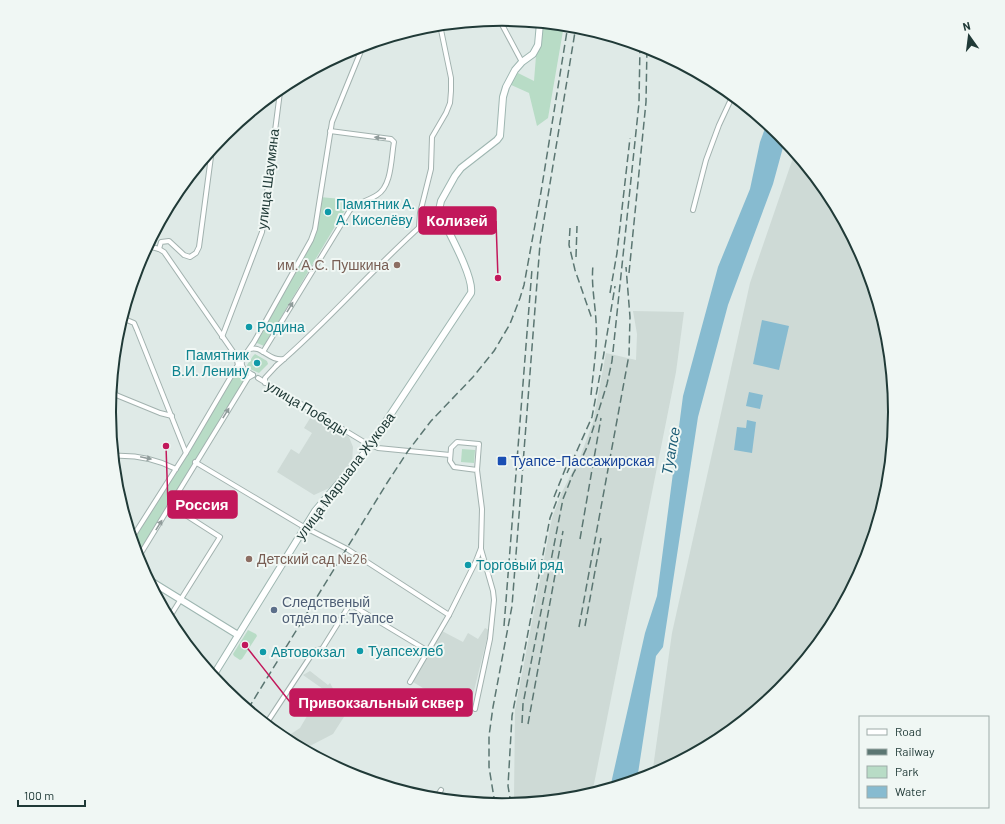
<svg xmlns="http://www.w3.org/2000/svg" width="1005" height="824" font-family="Barlow,sans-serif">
<rect width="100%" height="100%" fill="#dfeae7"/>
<g fill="#cedad6">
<polygon points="795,152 829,194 866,262 888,336 895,412 888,489 865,563 829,631 780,690 721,739 652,775 672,633 750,283"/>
<polygon points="633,311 684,312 676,372 592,794 579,797 515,804 514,797 515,710 552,518 562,492 580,457 593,422 606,353 636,360 637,334"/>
<polygon points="312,415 349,437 353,447 351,478 314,495 277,472 291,449 299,454 312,433 304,428"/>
<polygon points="485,628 489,630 468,715 413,682 442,631 463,642 468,633 478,639"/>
<polygon points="310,671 328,685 330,683 337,696 349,709 333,734 304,749 282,737 286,734 288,736 300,728 323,689 303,675"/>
</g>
<g fill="#b8dcc6">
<polygon points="541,23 564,25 548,118 537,126 529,93 509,84 516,72 534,81 536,56 541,42"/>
<polygon points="320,197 341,199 352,203 347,207 340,218 264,346 257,343 256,340 312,241"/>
<polygon points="255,354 267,361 268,364 259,373 248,368 247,365 253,356"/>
<polygon points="238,368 248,375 137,556 133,540"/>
<polygon points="462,449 475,450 474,463 461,462"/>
<polygon points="248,630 256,634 257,636 242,659 240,660 234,656 233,654"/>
</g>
<g fill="#87bbd0">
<polygon points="767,123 781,134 785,140 773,184 728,305 698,417 663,647 656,656 637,780 610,788 645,633 657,596 683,396 718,267 750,189 760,142"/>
<polygon points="762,320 789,326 779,370 753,364"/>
<polygon points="749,392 763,395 760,409 746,406"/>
<polygon points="747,420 756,422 752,453 734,450 737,427 746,428"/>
</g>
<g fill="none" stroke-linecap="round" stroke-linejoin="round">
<polyline stroke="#87bbd0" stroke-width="1.5" points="783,147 791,149"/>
<defs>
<g id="street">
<polyline points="499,19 522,62"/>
<polyline points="693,210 706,160 719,125 733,95"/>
<polyline points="419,227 420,213 431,169 432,137 446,113 450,103 451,91 451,78 440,25"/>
<polyline points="148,246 159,249 164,252 236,356 238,365"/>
<polyline points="159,249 161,242 169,241 184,255 190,257 196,253 199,247 212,149"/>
<polyline points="122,318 134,323 137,330 186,453"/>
<polyline points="222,337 262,232 280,92 282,87"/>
<path d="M250 349C261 345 270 362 284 359"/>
<path d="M263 352 350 210C358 202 368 201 377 195 392 186 391 158 394 142L391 139 330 131"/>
<path d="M242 360C240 369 247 371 253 375"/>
<path d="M276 366C334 317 381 258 439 210"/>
<polyline points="258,378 364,442 378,448 450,455"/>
<polyline points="265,383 265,378 277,365"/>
<polyline points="112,385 116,395 160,413 172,416"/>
<path d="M114 456C136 455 156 459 176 469"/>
<polyline points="195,462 304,527 347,549 449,615"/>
<polyline points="132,538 186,453 236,368 254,342 311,240 315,229 332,122 363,46"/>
<polyline points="138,558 248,378 253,375"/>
<polyline points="169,618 220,537 170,505"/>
<polyline points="410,682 449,615 476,561 481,548 482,509 477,470 479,444 457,442 451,448 450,461 454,467 477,470"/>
<polyline points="475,709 490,639 494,600 493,591 481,549"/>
<polyline points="266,724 314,651 322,649 350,604 428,651"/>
<polyline points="436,798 441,790"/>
</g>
<g id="secondary">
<polyline points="149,580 238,635"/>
<path d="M213 676 315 511 367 450 471 293C474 277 448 231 440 214L439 210 441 201 455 176 461 168 497 140 500 136 503 97 506 87 515 70 522 62 533 54 538 45 540 23"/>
</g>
</defs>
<use href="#street" stroke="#a2b2af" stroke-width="6"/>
<use href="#secondary" stroke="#9eb6b1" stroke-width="8"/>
<use href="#street" stroke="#fff" stroke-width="4"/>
<use href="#secondary" stroke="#fff" stroke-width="6"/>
<g stroke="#5b7672" stroke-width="1.5" stroke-dasharray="8 4" stroke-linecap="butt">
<polyline points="570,228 569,245 575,270 592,319"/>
<polyline points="576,257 577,226"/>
<polyline points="629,273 646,102 647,47"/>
<polyline points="610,293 617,253 630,138"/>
<path d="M591 395C593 371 598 345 596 321 595 302 591 284 593 265"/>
<polyline points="567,473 592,417 604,353 615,286"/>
<polyline points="554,497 566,467"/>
<polyline points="580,539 601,418"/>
<polyline points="504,626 532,269"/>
<polyline points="585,626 601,538"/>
<polyline points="579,627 629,355 630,317 626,267"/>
<polyline points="248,709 387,483 408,451 431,421 473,377 494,351 510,324 520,298 524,285 541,192 568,25"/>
<polyline points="522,723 523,704 563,499 573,474 582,458 588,445 607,384 612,361 639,103 640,45"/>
<polyline points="528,724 563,531"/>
<polyline points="495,804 489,767 489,736 493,707 512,606 540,244 576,26"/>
<polyline points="511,804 508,786 512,716 550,518 560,492"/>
</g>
</g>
<defs><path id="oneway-solid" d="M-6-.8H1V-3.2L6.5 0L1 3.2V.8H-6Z"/></defs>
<g fill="#909c9b">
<use href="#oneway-solid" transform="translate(380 138) rotate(-172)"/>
<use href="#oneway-solid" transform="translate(290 307) rotate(-59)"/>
<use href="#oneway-solid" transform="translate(226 413) rotate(-58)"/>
<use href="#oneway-solid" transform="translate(146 458) rotate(12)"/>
<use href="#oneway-solid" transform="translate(159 525) rotate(-58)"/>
</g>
<g fill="#0f9aa8" stroke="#f0f7f4" stroke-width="1.5">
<circle cx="328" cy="212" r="4"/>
<circle cx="249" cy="327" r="4"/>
<circle cx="257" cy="363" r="4"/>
<circle cx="468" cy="565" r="4"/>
<circle cx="360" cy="651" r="4"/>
<circle cx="263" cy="652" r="4"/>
</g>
<g fill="#8d6e63" stroke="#f0f7f4" stroke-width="1.5">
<circle cx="397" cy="265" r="4"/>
<circle cx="249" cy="559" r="4"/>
</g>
<rect fill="#1a4fb4" stroke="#f0f7f4" stroke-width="1.5" x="497" y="456" width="10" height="10" rx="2"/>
<circle fill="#5c6f8a" stroke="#f0f7f4" stroke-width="1.5" cx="274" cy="610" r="4"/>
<g text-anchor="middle" stroke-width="4" stroke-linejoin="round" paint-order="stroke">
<g font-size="14" fill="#203a37" stroke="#f0f7f4">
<text transform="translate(268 179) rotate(-83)" y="5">улица Шаумяна</text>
<text transform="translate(307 408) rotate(31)" y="5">улица Победы</text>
<text transform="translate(345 476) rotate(-53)" y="5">улица Маршала Жукова</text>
</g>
<g font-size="14" fill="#0d838f" stroke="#f0f7f4" text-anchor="start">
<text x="336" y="209">Памятник А.<tspan x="336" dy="16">А. Киселёву</tspan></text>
<text x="257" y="332">Родина</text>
<text x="249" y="360" text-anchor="end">Памятник<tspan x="249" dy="16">В.И. Ленину</tspan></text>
<text x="476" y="570">Торговый ряд</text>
<text x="368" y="656">Туапсехлеб</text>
<text x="271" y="657">Автовокзал</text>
</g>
<g font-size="14" fill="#785e54" stroke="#f0f7f4" text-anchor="end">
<text x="389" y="270">им. А.С. Пушкина</text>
<text x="257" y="564" text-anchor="start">Детский сад №26</text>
</g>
<g font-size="14" fill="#164399" stroke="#f0f7f4" text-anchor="start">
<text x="511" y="466">Туапсе-Пассажирская</text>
</g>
<g font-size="14" fill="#4e5e75" stroke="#f0f7f4" text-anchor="start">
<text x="282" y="607">Следственый<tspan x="282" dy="16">отдел по г.Туапсе</tspan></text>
</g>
<g font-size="15" font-style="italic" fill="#1b5b75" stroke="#f0f7f4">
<text transform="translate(671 451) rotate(-80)" y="5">Туапсе</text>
</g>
</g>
<path d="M0 0H1005V824H0ZM116 412a386 386 0 1 1 772 0a386 386 0 1 1-772 0Z" fill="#f0f7f4" fill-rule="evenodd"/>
<path fill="none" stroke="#203a37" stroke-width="2" d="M116 412a386 386 0 1 1 772 0a386 386 0 1 1-772 0Z"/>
<path fill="none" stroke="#c2185b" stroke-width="1.5" d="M498 278L496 221M166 446L168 505M245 645L290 702"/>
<g fill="#c2185b" stroke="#f0f7f4" stroke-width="1.5">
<circle cx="498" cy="278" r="4"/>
<circle cx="166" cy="446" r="4"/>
<circle cx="245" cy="645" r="4"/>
</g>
<g fill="#c2185b" stroke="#c2185b" stroke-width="1.5">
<rect x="419" y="207" width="77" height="27" rx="4"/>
<rect x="168" y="491" width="69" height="27" rx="4"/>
<rect x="290" y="689" width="182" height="27" rx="4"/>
</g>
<g font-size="15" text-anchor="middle" font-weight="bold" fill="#fff">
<text x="457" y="226">Колизей</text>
<text x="202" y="510">Россия</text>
<text x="381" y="708">Привокзальный сквер</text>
</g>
<rect x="859" y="716" width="130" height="92" fill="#f0f7f4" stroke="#9daba8"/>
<rect x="867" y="729" width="20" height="6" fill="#ffffff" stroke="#9daba8"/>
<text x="895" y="736" font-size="12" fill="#203a37">Road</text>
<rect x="867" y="749" width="20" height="6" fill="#5b7672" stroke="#9daba8"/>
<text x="895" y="756" font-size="12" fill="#203a37">Railway</text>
<rect x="867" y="766" width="20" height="12" fill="#b8dcc6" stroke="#9daba8"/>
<text x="895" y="776" font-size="12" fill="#203a37">Park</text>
<rect x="867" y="786" width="20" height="12" fill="#87bbd0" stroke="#9daba8"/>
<text x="895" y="796" font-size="12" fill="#203a37">Water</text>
<g transform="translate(969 36) rotate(346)" stroke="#f0f7f4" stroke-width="3" paint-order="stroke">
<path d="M0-3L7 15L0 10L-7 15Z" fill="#203a37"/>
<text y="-6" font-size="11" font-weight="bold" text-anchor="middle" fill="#203a37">N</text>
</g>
<path d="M18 800v6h67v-6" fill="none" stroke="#203a37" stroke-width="2"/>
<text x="24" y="800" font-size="12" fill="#203a37" stroke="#f0f7f4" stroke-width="3" paint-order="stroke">100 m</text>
</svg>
